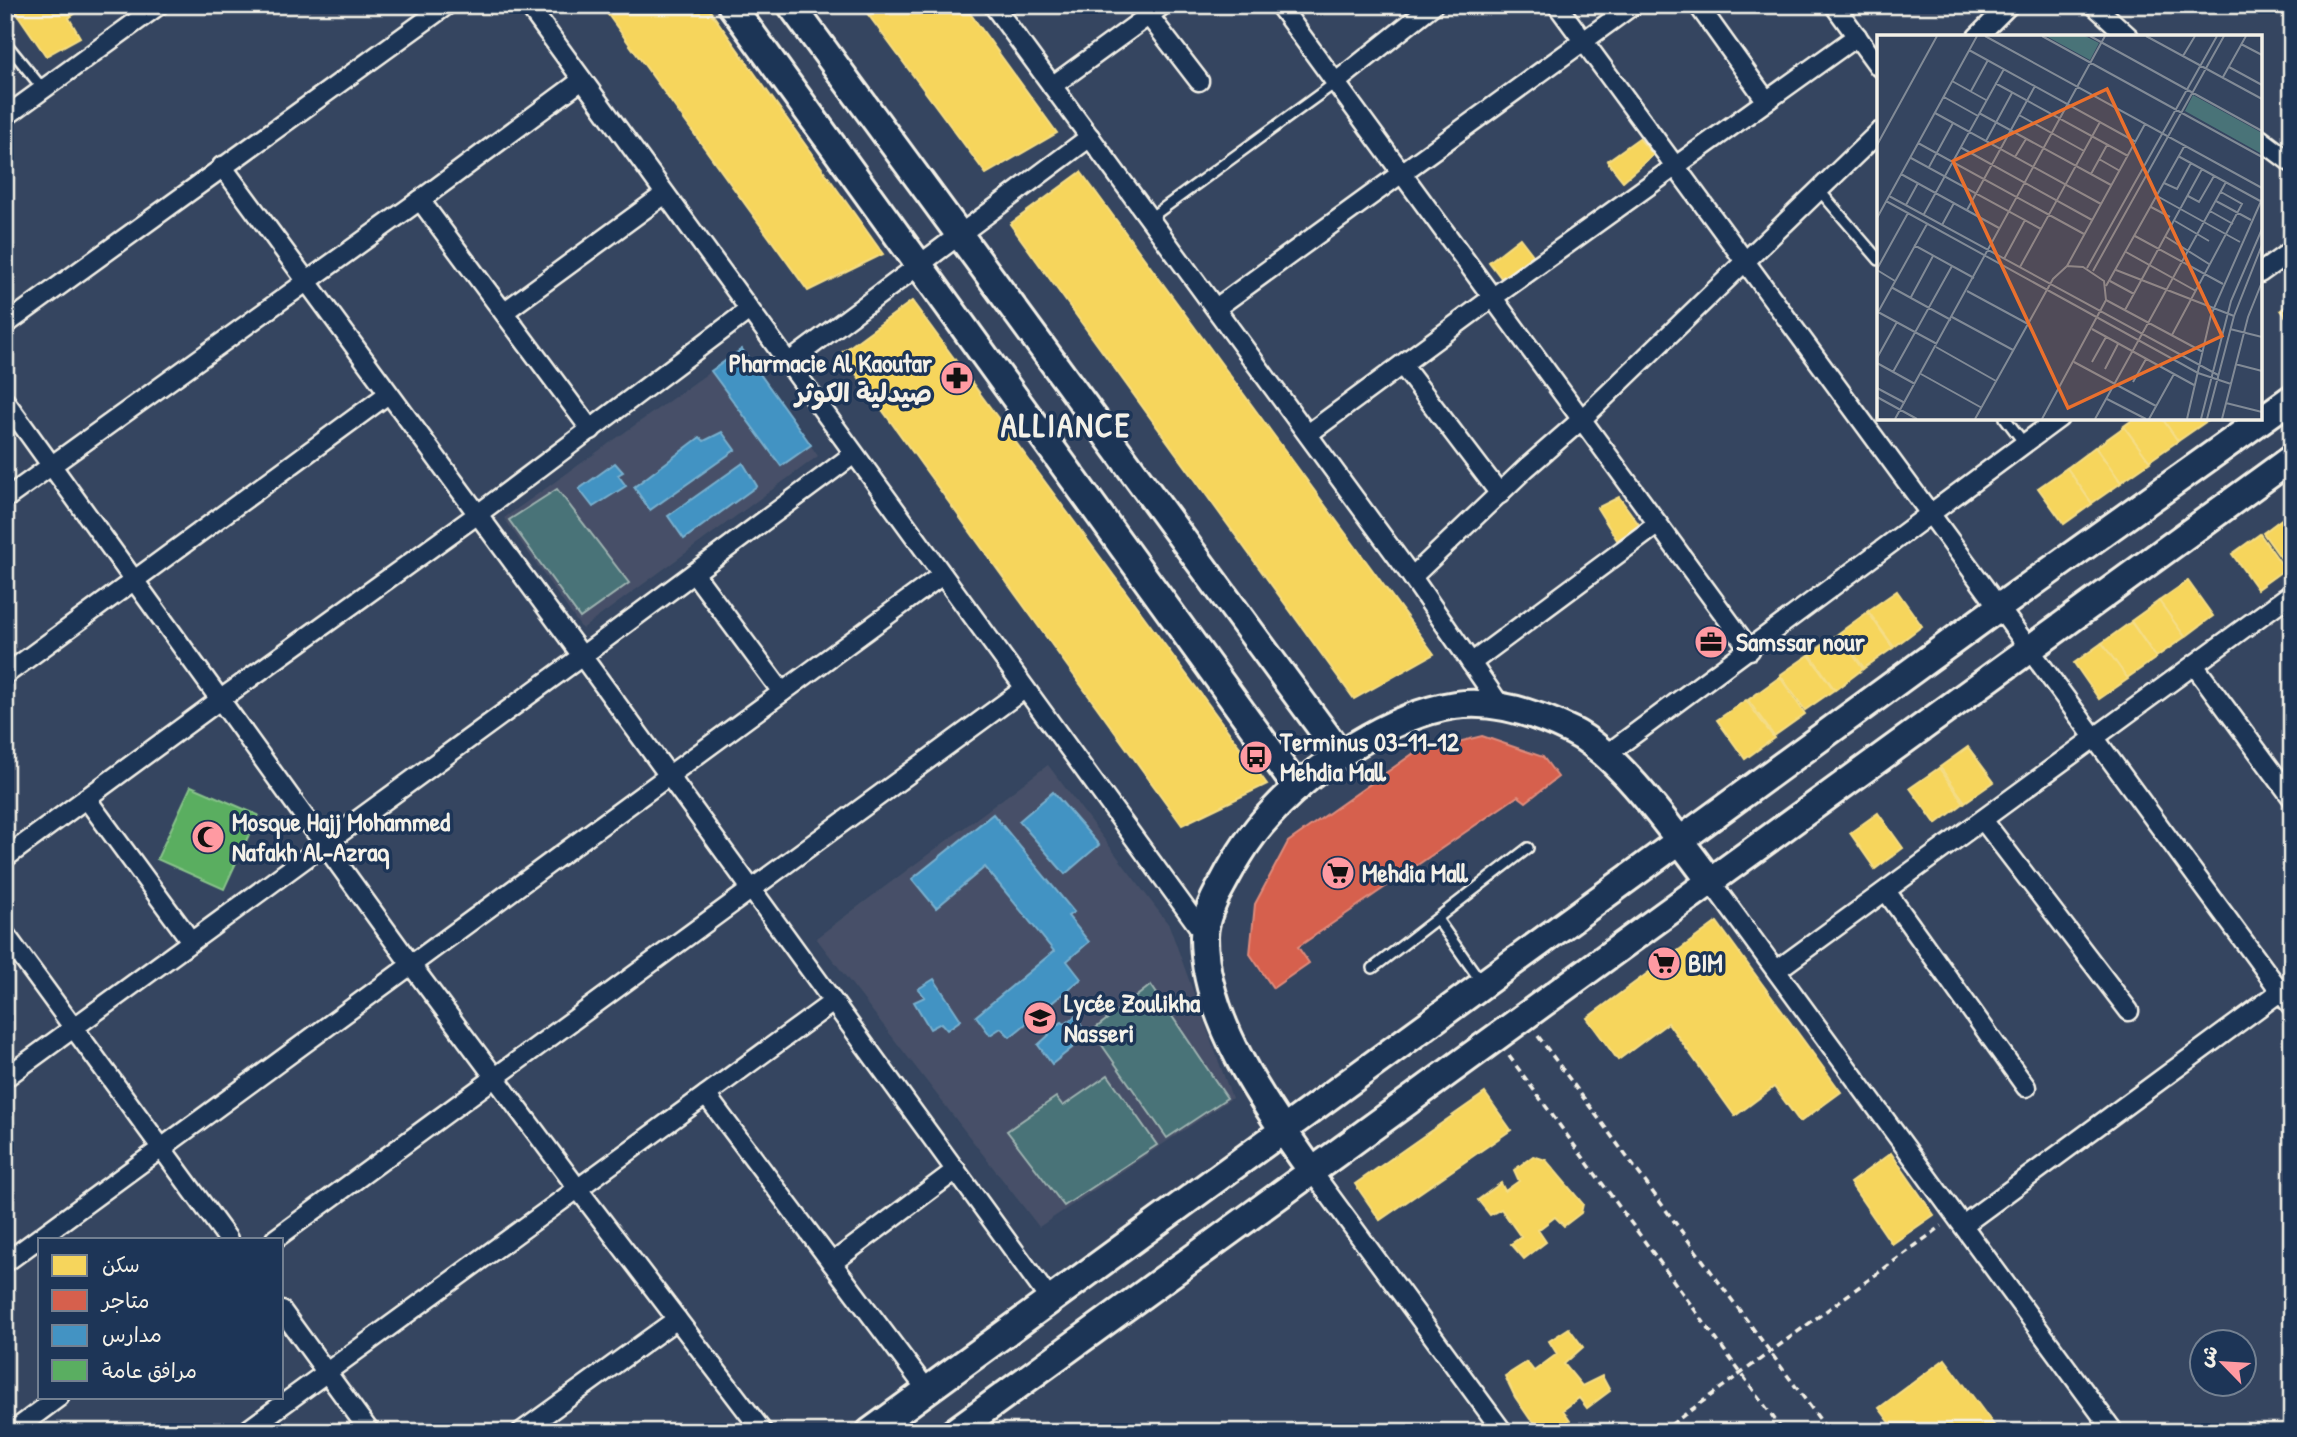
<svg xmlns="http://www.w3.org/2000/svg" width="2297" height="1437" font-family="'Patrick Hand','Playpen Sans Arabic',sans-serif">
<rect width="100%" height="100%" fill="#354560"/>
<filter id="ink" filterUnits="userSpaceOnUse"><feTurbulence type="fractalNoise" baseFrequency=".0143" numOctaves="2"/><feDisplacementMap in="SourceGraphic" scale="14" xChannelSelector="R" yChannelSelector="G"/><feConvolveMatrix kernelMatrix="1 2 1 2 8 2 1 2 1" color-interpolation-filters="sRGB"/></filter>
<g filter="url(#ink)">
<g fill="#465067">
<polygon points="742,349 818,456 582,629 504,518"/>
<polygon points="1048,765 1169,925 1232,1098 1039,1227 816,938"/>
</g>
<g fill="#497378" stroke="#9eb2b0" stroke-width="2">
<polygon points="557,489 629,583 580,618 509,520"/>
<polygon points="1151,985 1227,1098 1167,1138 1092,1031"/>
<polygon points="1108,1075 1157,1145 1064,1206 1007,1131 1056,1097 1063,1106"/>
</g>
<g fill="#f6d55c" stroke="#f5dd86" stroke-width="2">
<polygon points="11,5 87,5 69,18 80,37 46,56"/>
<polygon points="601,5 706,5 883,254 808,291"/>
<polygon points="861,5 964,5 1057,133 986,174"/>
<polygon points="1639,138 1653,155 1623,181 1607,161"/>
<polygon points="1081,172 1434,654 1354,699 1010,224"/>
<polygon points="1520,238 1533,255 1502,279 1489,262"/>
<polygon points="912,301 1267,784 1182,825 841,353"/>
<polygon points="2292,302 2292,325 2281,310"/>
<polygon points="2135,418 2162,418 2178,441 2149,461 2124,426"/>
<polygon points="2162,418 2205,418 2207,421 2178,441"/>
<polygon points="2124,427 2150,462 2121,482 2096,447"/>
<polygon points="2095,447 2121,483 2092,503 2067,468"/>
<polygon points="2067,468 2092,504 2064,524 2038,488"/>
<polygon points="1619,497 1640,526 1617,540 1597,508"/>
<polygon points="2291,512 2292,566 2288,568 2263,533"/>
<polygon points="2260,534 2285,569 2257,589 2232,554"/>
<polygon points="2188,581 2213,616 2185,637 2159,601"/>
<polygon points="1897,591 1922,626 1894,647 1868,611"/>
<polygon points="2159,601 2185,637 2156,657 2131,621"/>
<polygon points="1868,612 1893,648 1864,668 1839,633"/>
<polygon points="2131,622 2156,658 2127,678 2102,643"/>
<polygon points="1838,634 1863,669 1835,690 1810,654"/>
<polygon points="2102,643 2128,679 2099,699 2074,663"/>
<polygon points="1809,655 1834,690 1805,710 1780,675"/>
<polygon points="1780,677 1805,714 1774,736 1748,700"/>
<polygon points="1746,700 1774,738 1745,759 1717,720"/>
<polygon points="1968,747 1994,782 1965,802 1940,767"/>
<polygon points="1939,768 1964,803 1936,824 1910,788"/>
<polygon points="1878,813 1903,848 1875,869 1850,833"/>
<polygon points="1717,922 1841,1092 1800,1122 1774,1087 1735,1116 1668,1023 1618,1060 1587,1018"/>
<polygon points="1485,1093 1511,1130 1380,1220 1355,1184"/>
<polygon points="1891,1153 1934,1215 1892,1244 1850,1183"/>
<polygon points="1533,1156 1546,1160 1583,1204 1581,1213 1564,1226 1555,1217 1538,1230 1546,1242 1524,1259 1511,1244 1521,1237 1501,1209 1490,1215 1478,1200 1501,1183 1505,1191 1519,1181 1514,1170"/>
<polygon points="1569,1328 1583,1347 1564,1364 1582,1386 1602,1376 1610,1391 1587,1408 1579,1398 1563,1410 1570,1420 1551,1432 1546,1432 1530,1419 1515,1397 1505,1376 1527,1362 1534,1371 1557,1354 1549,1341"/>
<polygon points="1945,1359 1999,1432 1897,1432 1879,1408"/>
</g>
<polygon fill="#d6604d" stroke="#df8c7c" stroke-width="2" points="1482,736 1543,757 1558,777 1526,802 1518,796 1298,947 1309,963 1273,988 1250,954 1255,904 1288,842 1414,753"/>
<g fill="#4393c3" stroke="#78afce" stroke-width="2">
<polygon points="742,349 811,445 781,466 711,371"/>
<polygon points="722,432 735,450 650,510 634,487 700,437 704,441"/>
<polygon points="615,463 623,472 618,475 626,486 593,507 579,489"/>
<polygon points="743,463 757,486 684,539 668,516"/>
<polygon points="1053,792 1099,845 1065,874 1019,821"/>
<polygon points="993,814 1074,912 1068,916 1089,942 1067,961 1081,979 1010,1037 1001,1028 990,1035 976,1016 1054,951 985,867 936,908 912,879"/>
<polygon points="934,979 961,1020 947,1030 941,1023 930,1029 914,1002 925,997 918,989"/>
<polygon points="1076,1016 1087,1036 1052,1064 1038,1045 1049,1035 1046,1032 1062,1022 1065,1024"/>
</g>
<polygon fill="#5aae61" stroke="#88c28a" stroke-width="2" points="191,786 258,815 224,889 157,859"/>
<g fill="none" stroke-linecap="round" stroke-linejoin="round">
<defs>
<g id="lane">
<polyline points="5,42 43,89"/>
<polyline points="1819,190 1879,260"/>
<polyline points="1150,218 1335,83"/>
<polyline points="2005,418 2024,443"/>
<polyline points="1437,919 1482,983"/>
<polyline points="1373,968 1528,848"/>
</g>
<g id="street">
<polyline points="528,5 1204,934"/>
<polyline points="993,5 1412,577 1500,705"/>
<polyline points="1279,5 1750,650"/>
<polyline points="1557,5 2292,1007"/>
<polyline points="1698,5 1766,100"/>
<polyline points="1834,5 1879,67"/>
<polyline points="2094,5 2129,37"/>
<polyline points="1149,16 1199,81"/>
<polyline points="1977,37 2009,5"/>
<polyline points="1335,83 1433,5"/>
<polyline points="1052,86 1163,5"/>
<polyline points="5,117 159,5"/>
<polyline points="2260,139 2292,163"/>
<polyline points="222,166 582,656 1050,1300"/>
<polyline points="420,200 591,430"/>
<polyline points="2260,273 2292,250"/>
<polyline points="1216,308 1633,5"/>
<polyline points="504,312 665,194"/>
<polyline points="5,325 447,5"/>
<polyline points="788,363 1090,137"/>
<polyline points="1402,365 1500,494"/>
<polyline points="5,401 412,966 578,1189 763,1432"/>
<polyline points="1308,434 1492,298 1857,36"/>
<polyline points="5,499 420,200 582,80"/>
<polyline points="694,573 782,692"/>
<polyline points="1412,577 1526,468 1581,420 1879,132"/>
<polyline points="1471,663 1658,524"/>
<polyline points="2194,665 2292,798"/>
<polyline points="5,675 388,394"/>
<polyline points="1606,755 2059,418"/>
<polyline points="86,798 191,941"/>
<polyline points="1983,820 2129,1011"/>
<polyline points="5,858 221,699 478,514 749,310"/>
<polyline points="1711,882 2114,1432"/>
<polyline points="1886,891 2026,1087"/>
<polyline points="5,934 228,1239"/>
<polyline points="1777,970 2292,593"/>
<polyline points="5,1078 582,656 854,454"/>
<polyline points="706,1095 927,1390"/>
<polyline points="1311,1170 1503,1432"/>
<polyline points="1963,1225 2292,983"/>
<polyline points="275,1239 1024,689"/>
<polyline points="5,1263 942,575"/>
<polyline points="832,1263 956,1170"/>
<polyline points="282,1311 370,1432"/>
<polyline points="12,1432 59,1397"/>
<polyline points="245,1432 833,1002"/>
<polyline points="521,1432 677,1319"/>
</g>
<g id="secondary">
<polyline points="731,5 1297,788"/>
<polyline points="791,5 1341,755"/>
<path d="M1311 1170C1265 1106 1204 1019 1204 937 1204 920 1214 898 1223 883 1236 858 1251 834 1271 813 1314 766 1390 715 1455 705 1494 699 1537 714 1572 731 1621 755 1677 838 1711 882"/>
<polyline points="870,1432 1998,608 2292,398"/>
<polyline points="954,1432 2292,458"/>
</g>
</defs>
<use href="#lane" stroke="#f4f1e8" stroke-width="14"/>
<use href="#street" stroke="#f4f1e8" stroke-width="23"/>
<use href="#secondary" stroke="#f4f1e8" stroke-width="32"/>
<g stroke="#f4f1e8" stroke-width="3.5" stroke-dasharray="7 5" stroke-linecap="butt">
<polyline points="1538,1036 1829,1432"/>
<polyline points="1509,1056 1784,1432"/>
<polyline points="1661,1432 1942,1226"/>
</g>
<use href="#lane" stroke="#1d3557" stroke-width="9"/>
<use href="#street" stroke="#1d3557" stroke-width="18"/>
<use href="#secondary" stroke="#1d3557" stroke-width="26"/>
</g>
</g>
<defs>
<symbol id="pharmacy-disc" viewBox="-11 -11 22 22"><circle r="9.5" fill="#ff9aa2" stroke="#1d3557"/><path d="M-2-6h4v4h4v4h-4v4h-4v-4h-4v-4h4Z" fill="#111"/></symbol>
<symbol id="office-disc" viewBox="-11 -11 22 22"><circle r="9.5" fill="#ff9aa2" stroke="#1d3557"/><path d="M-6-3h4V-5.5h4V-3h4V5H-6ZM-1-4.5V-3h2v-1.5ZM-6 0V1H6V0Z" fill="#111"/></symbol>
<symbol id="bus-disc" viewBox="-11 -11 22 22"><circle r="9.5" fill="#ff9aa2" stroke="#1d3557"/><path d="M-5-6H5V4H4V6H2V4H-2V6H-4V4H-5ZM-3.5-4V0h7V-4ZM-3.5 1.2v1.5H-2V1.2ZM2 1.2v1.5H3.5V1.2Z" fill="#111"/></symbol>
<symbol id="mosque-disc" viewBox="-11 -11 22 22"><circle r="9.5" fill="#ff9aa2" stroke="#1d3557"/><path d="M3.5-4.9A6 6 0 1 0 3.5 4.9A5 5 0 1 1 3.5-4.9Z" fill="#111"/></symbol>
<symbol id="supermarket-disc" viewBox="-11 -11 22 22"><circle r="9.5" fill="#ff9aa2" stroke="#1d3557"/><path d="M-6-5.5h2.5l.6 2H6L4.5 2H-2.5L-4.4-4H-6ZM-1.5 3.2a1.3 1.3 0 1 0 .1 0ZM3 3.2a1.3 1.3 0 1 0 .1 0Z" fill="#111"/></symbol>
<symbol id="school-disc" viewBox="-11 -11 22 22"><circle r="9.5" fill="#ff9aa2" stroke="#1d3557"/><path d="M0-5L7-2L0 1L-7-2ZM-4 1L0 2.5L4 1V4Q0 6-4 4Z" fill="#111"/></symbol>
</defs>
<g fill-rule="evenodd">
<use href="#pharmacy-disc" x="938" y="359" width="38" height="38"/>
<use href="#office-disc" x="1692" y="623" width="38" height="38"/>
<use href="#bus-disc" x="1237" y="738" width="38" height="38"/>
<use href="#mosque-disc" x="189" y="818" width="38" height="38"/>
<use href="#supermarket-disc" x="1319" y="854" width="38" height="38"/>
<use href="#supermarket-disc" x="1645" y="944" width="38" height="38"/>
<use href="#school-disc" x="1021" y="999" width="38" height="38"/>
</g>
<g text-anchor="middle" stroke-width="7" stroke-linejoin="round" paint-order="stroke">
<g font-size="26" font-weight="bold" fill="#f4f1e8" stroke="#1d3557" text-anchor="start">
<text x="932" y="372" text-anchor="end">Pharmacie Al Kaoutar<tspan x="932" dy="30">صيدلية الكوثر</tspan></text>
<text x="1736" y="651">Samssar nour</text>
<text x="1280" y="751">Terminus 03-11-12<tspan x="1280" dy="30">Mehdia Mall</tspan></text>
<text x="232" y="831">Mosque Hajj Mohammed<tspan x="232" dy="30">Nafakh Al-Azraq</tspan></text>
<text x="1362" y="882">Mehdia Mall</text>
<text x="1688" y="972">BIM</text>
<text x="1064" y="1012">Lycée Zoulikha<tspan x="1064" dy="30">Nasseri</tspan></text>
</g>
<g font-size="33" font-weight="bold" letter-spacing="2" fill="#f4f1e8" stroke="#1d3557">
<text x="1066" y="437">ALLIANCE</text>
</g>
</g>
<g transform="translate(1877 35)">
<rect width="385" height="385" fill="#354560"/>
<path d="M169 1H208L222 8 213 25ZM316 60 385 98V119L308 76Z" fill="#497378"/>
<path fill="none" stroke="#818a96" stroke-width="2" d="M108 1 385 153M165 1 385 122M213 1 385 96M269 1 385 64M364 9 385 20M92 15 259 107M306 21 318 1M352 32 385 50M346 42 369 1M75 46 109 65M118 48 251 121M94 56 111 25M67 62 101 81M58 78 224 169M102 78 234 150M142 80 207 116M109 106 135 58M41 108 207 199M0 110 60 1M83 112 215 185M301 121 385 167M138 122 149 104M34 123 164 194M222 124 243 136M52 132 76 88M24 139 122 193M214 139 230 110M287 148 300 154 314 128M12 161 341 340M280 161 363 207M311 161 322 167 337 141M9 166 321 338 354 349M339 166 374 185M29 170 41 148M274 172 293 182M90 175 158 51M333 176 356 189M47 179 127 34M0 183 100 1M298 186 332 206M65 190 77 168M258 201 346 249M289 202 332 229M37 210 97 243M249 217 319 256M127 224 148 185M190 231 268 89M143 232 223 87M210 233 340 1M0 234 31 178M0 235 18 246M239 235 357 281M216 236 347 1M233 246 257 259M229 251 308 110M14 252 74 285M90 256 151 289M34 262 56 221M229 265 326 317M248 275 325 134M1 277 60 309M0 279 50 189M75 282 136 315M215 294 317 350M353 294 385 302M295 300 365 169 344 157M59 312 119 346M0 323 20 287M197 327 279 371M215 327 229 302M0 328 38 349M358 329 385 336M228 334 241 309M16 337 75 231M44 339 105 373M256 347 269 324M0 353 28 368M0 362 40 384M230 364 269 384M349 368 385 377M18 384 228 1M98 384 176 244 190 231 206 232 227 246 229 265 165 384M218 384 349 147M272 384 297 339M310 384 334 280 385 164M324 384 354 266 385 194M330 384 357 281 385 210M345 384 371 282 385 247"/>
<path fill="#ea702d" fill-opacity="0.15" stroke="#ea702d" stroke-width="3.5" d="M230 54 345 301 191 373 76 126Z"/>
<rect width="385" height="385" fill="none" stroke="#f4f1e8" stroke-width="3.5"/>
</g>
<rect width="2297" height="1437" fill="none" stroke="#1d3557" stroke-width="28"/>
<rect x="14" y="14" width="2269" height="1409" fill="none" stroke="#f4f1e8" stroke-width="2.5" filter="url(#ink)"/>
<rect x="38" y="1238" width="245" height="161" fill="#1d3557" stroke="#738091" stroke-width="2"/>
<rect x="52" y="1255" width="35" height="21" fill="#f6d55c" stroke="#738091" stroke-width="2"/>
<text x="102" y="1272" font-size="21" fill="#f4f1e8">سكن</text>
<rect x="52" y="1290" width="35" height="21" fill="#d6604d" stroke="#738091" stroke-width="2"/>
<text x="102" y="1308" font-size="21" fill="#f4f1e8">متاجر</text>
<rect x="52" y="1325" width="35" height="21" fill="#4393c3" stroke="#738091" stroke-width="2"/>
<text x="102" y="1342" font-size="21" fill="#f4f1e8">مدارس</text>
<rect x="52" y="1360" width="35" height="21" fill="#5aae61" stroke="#738091" stroke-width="2"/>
<text x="102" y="1378" font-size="21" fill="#f4f1e8">مرافق عامة</text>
<g transform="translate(2223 1363) rotate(295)"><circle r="33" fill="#1d3557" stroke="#738091" stroke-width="2"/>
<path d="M0-5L12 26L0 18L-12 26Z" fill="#ff9aa2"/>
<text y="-10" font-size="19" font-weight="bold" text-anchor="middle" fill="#f4f1e8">ش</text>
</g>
</svg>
